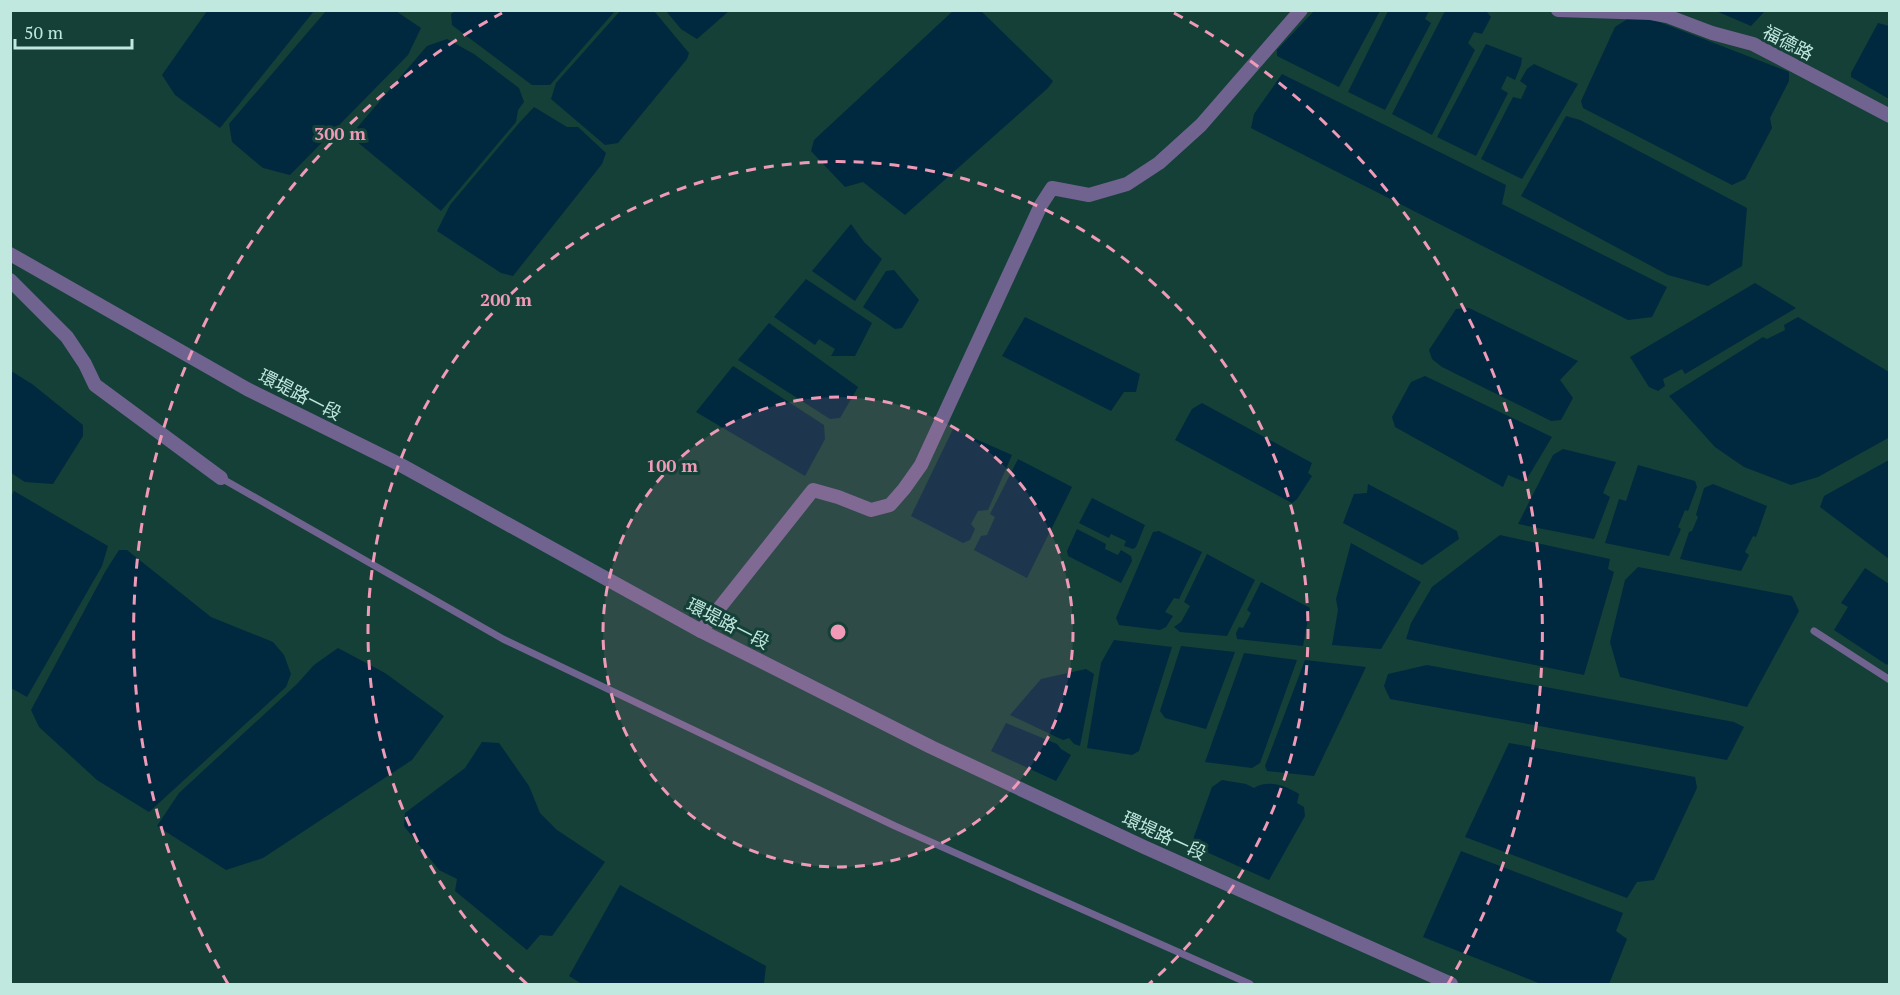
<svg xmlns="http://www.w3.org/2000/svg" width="1900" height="995" font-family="'PT Serif','Noto Sans TC',serif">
<rect width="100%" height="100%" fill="#144038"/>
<g fill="#00283f">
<polygon points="621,10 654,11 689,53 687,59 618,143 605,145 551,99 556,83"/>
<polygon points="954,10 981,11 1053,81 1048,88 905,215 863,182 845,187 811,151 814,140"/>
<polygon points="1482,10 1487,12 1491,17 1482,34 1474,32 1468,43 1475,50 1432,135 1392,114 1445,11"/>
<polygon points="207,11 314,11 220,128 175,95 162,75"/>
<polygon points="326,11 396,11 421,28 408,55 290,175 263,168 232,142 229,124"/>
<polygon points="455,11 455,10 615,11 550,85 532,85 452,25 451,14"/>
<polygon points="666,11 729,11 697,39 681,29"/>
<polygon points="1314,11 1380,11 1339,87 1277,56 1277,50"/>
<polygon points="1388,11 1429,11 1425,19 1431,23 1385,110 1348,92"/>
<polygon points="1716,11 1765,11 1751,26"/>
<polygon points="1629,18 1654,20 1789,72 1789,81 1770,118 1772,128 1745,179 1732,185 1583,108 1581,101 1615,27"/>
<polygon points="1878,23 1889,26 1889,99 1851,77 1851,73"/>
<polygon points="447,39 474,54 519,88 524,102 518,110 516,122 441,211 350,136 427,46"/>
<polygon points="1486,44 1522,58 1521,65 1515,80 1507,76 1501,89 1508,93 1476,156 1437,137"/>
<polygon points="1534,64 1578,84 1522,179 1481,159 1513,97 1521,99 1527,86 1520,81 1527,69"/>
<polygon points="1282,74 1506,185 1502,204 1667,287 1652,317 1628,320 1251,128 1254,114"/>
<polygon points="534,107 567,127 578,127 606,153 602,164 513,276 501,273 437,231 450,205 520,122"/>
<polygon points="1566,116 1580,120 1747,208 1742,266 1708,286 1668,275 1521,196"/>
<polygon points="851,224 864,242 882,259 855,301 812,271"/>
<polygon points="894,270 919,300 902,328 895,329 863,307 886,271"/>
<polygon points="806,279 872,323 855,356 831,356 835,349 819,339 815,345 774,317"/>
<polygon points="1755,283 1796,308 1685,374 1682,369 1663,379 1665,386 1658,391 1649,387 1630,357"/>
<polygon points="1469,308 1578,361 1560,380 1573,398 1561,420 1551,421 1442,367 1432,359 1429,350 1456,309"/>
<polygon points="1025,317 1140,374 1136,392 1124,392 1111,411 1002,356"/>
<polygon points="1798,317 1889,372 1890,437 1818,477 1791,485 1744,467 1715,447 1669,396 1763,337 1767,339 1785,330 1784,325"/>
<polygon points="769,323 858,387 840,418 830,419 738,360"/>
<polygon points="733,366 824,425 825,439 805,476 696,412"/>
<polygon points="11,371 32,384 83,425 83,436 53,484 25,482 11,473"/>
<polygon points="1425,376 1552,437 1525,482 1508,475 1503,487 1395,427 1392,417 1411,382"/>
<polygon points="1202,403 1312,463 1308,473 1312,476 1297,499 1292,503 1175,440 1192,409"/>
<polygon points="953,429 1012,455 988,510 978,511 971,524 975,529 970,540 963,543 911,516"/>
<polygon points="1563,449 1616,462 1603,493 1610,497 1594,539 1518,524 1553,455"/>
<polygon points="1018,459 1072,487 1027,578 974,550 981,536 987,535 995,517 990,514"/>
<polygon points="1889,460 1889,559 1820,507 1824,496"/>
<polygon points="1638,465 1695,481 1697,487 1688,511 1685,510 1678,527 1681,529 1669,556 1605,543 1619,499 1626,501"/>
<polygon points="1368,484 1457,531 1459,539 1422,565 1343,523 1354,494 1367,493"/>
<polygon points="1713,484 1767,506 1756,537 1753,536 1745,552 1749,555 1741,571 1680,559 1689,532 1692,531 1698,517 1696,515 1704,488"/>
<polygon points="14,491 108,546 102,566 27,697 11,688 10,498"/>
<polygon points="1092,498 1145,525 1136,547 1133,549 1124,546 1126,541 1111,534 1109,538 1079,523"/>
<polygon points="1077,529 1106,544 1105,549 1118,555 1121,550 1131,556 1132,561 1121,583 1068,556 1067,551"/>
<polygon points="1159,531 1202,552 1179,599 1174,598 1165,612 1173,616 1166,627 1160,630 1119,625 1116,618 1153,532"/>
<polygon points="1500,535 1610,559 1608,569 1614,572 1584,675 1406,639 1411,623 1432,587"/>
<polygon points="1351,543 1421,582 1381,649 1332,645 1338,610 1336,599"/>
<polygon points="119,550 127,550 211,617 273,642 284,655 291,674 286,687 149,812 97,780 39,727 31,710 105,572"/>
<polygon points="1207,554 1255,580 1227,636 1180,632 1174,627 1181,622 1190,606 1184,602"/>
<polygon points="1638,567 1792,596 1799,611 1747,707 1620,677 1610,642 1625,580"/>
<polygon points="1865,568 1889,584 1890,661 1887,665 1834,630 1848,607 1841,603"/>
<polygon points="1261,582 1310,608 1303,646 1237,639 1236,633 1239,627 1243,628 1251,613 1247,610"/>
<polygon points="1114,640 1172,647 1139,751 1132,755 1087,748 1101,663"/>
<polygon points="1181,646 1235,652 1206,729 1165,718 1160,711"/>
<polygon points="338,648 385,673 444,716 412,760 263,858 226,870 157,826 179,793 297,684 314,665"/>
<polygon points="1244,653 1297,660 1260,763 1252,768 1205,762"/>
<polygon points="1305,660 1366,667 1314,776 1267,771 1265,766"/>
<polygon points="1427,665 1734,722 1744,727 1727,760 1390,699 1384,686 1388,674"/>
<polygon points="1086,669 1094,674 1080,746 1074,744 1069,738 1063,740 1010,715 1041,679"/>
<polygon points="1006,723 1057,744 1061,749 1071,755 1056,781 991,751"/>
<polygon points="482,742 499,743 529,786 540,813 557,830 605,862 552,936 540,935 527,950 455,891 457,879 439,870 404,826 405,813 465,768"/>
<polygon points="1509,743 1695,777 1697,788 1654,880 1637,882 1627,898 1465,837"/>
<path d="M1222 780 1246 784 1254 788C1268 779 1286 786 1299 794L1297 803 1304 807 1305 816 1269 880 1191 845 1212 787Z"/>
<polygon points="1461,851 1623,913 1616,931 1627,939 1609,984 1541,984 1423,937"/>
<polygon points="620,885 766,966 764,983 766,984 582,984 569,976"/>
</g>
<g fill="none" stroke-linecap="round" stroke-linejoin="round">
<g stroke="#71638f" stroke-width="7">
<polyline points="221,478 503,639 895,826 1250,984"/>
<polyline points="1814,631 1890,680"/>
</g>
<g stroke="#71638f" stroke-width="14">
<polyline points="1558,10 1651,13 1667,16 1712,33 1753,44 1890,116"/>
<polyline points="10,254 247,389 399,464 701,631 931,747 1144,847 1451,984"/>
<polyline points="10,280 67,337 85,364 95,385 221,478"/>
<polyline points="701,631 813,490 838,497 871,510 890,505 904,489 921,465 1041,205 1052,188 1089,195 1127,184 1159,163 1201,125 1301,10"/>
</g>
</g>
<circle cx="838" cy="632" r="235" fill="#f09ab7" fill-opacity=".12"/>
<g fill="none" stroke="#f09ab7" stroke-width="3" stroke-dasharray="10 8">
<circle cx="838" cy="632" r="235"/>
<path d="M527 984A470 470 0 1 1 1149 984"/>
<path d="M228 984A704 704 0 0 1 502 13M1174 13A704 704 0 0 1 1448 984"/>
</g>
<g text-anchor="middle" stroke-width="6" stroke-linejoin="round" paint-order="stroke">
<g font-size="18" fill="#c1e8de" stroke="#144038">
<text transform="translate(1788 43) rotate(27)" y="6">福德路</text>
<text transform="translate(300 395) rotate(27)" y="6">環堤路一段</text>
<text transform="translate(728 624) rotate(27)" y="6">環堤路一段</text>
<text transform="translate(1164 836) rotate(25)" y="6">環堤路一段</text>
</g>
</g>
<circle cx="838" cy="632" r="9" fill="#f09ab7" stroke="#144038" stroke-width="3"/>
<g font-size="18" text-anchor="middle" font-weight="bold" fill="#f09ab7" stroke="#144038" stroke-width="6" stroke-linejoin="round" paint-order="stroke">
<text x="340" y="140">300 m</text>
<text x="506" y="306">200 m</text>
<text x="672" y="472">100 m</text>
</g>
<rect width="1900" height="995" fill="none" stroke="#c1e8de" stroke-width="24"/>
<path d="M15 39v9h117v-9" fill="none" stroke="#c1e8de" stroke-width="3"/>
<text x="24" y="39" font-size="18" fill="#c1e8de" stroke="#144038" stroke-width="4.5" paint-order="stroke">50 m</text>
</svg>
